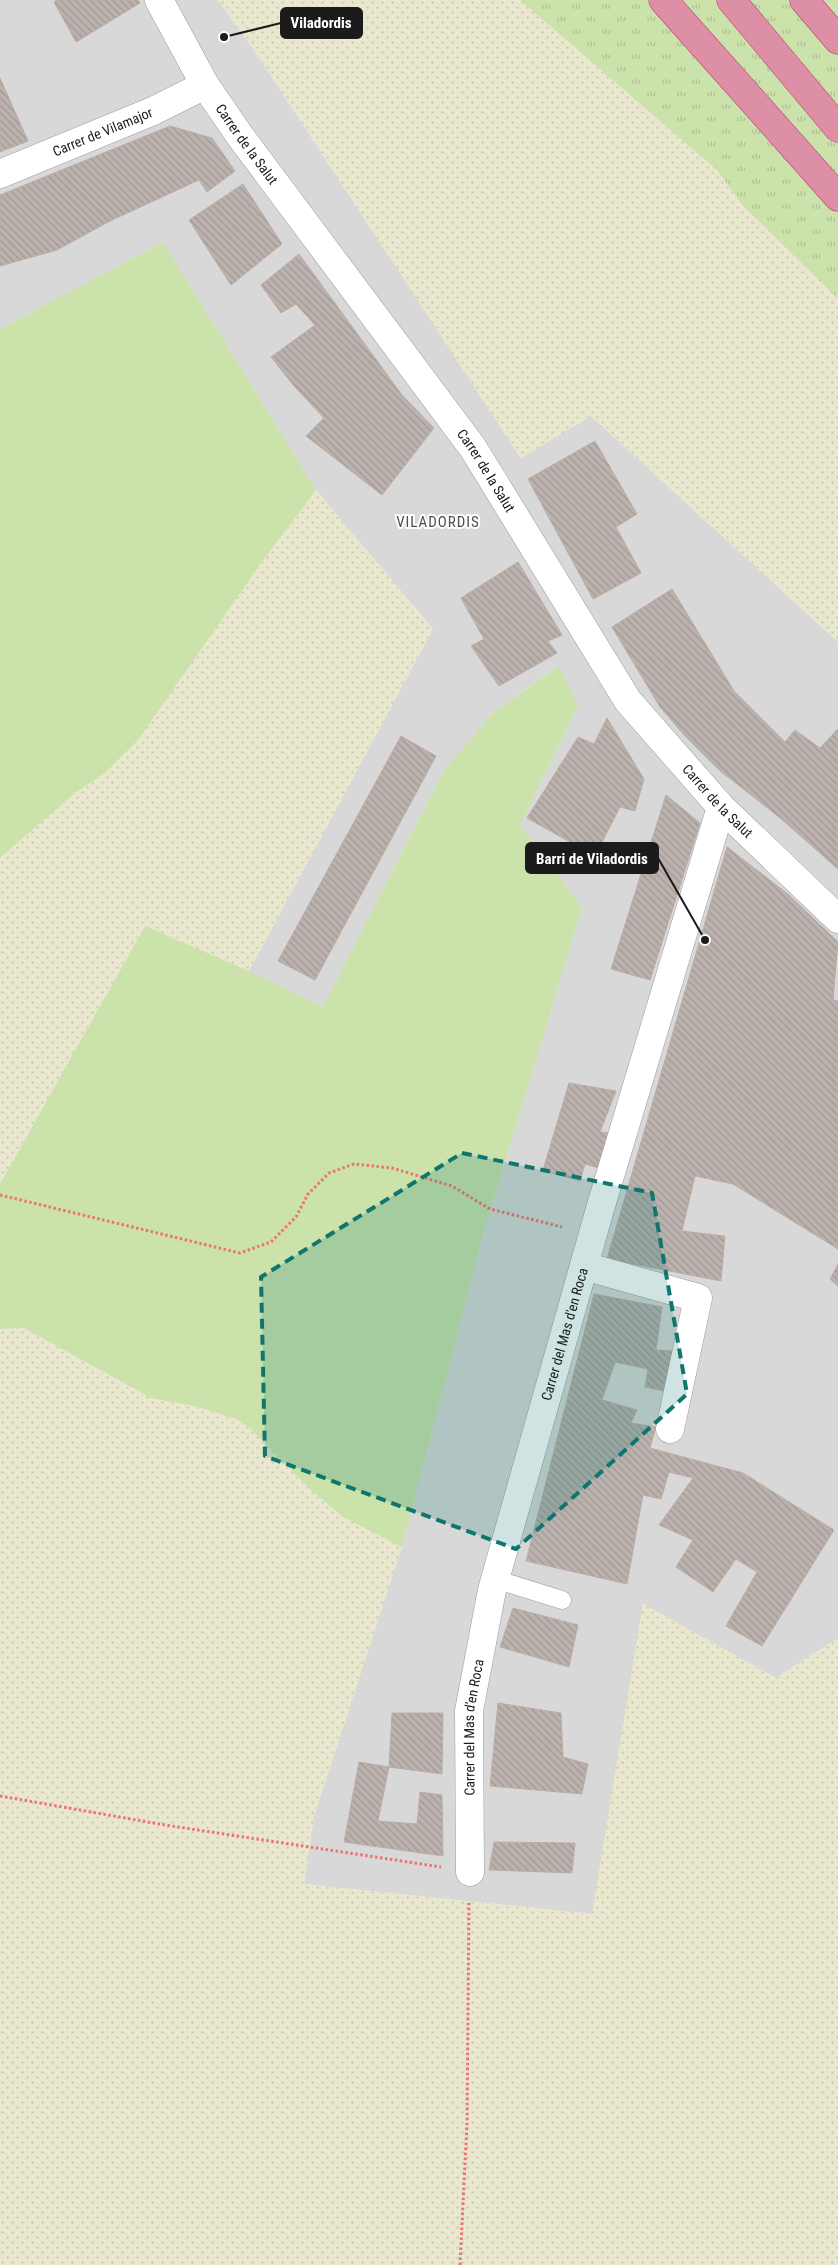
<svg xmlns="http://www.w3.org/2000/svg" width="838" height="2265" font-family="'Roboto Condensed',sans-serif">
<defs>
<pattern id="farmland-dots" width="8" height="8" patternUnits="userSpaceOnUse" patternTransform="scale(1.25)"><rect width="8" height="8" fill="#e9e8ce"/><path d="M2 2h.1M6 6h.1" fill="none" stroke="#c7c6b0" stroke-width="1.8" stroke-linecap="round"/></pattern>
<pattern id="grass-tufts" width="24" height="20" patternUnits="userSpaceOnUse" patternTransform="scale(1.25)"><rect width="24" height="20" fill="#cbe2ab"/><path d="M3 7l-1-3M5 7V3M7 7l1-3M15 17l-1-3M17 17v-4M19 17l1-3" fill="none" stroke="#aec193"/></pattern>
<pattern id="building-back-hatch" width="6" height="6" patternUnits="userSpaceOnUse" patternTransform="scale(1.25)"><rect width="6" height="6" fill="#bbb2ae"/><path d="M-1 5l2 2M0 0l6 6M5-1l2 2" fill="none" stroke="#a09895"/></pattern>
</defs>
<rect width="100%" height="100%" fill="#ece7e1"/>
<polygon fill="#d9d8d8" points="0,0 218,0 256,53 521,458 591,416 838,642 838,1638 776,1678 643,1604 593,1914 304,1884 314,1816 402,1547 484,1231 582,908 520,825 578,706 557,666 493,713 444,770 323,1007 249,971 433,629 316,490 163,242 0,329"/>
<g fill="url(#farmland-dots)">
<polygon points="218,0 520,0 718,171 742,206 838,299 838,642 591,416 521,458 256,53"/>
<polygon points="316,490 433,629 249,971 144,927 0,1184 0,858 75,793 105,773"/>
<polygon points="24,1328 132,1389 234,1418 250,1428 311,1490 343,1517 402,1547 314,1816 304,1884 592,1914 643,1604 776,1678 838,1638 838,2265 0,2265 0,1329"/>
</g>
<polygon fill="url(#grass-tufts)" points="520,0 838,0 838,299 742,205 718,171"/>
<g fill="#cbe2ab">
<polygon points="163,242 316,490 261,563 138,740 105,773 75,793 0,858 0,329"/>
<polygon points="558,666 578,706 520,825 582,908 484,1231 402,1547 343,1517 311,1490 250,1428 234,1418 194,1406 151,1398 24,1328 0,1329 0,1184 145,926 249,971 323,1007 444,770 493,713"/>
</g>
<g fill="url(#building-back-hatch)" stroke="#bcada5">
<polygon points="57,0 138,0 140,3 76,42 54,2"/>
<polygon points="0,78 28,141 0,152"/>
<polygon points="170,126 212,138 235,171 207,192 199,180 110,221 57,250 0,266 0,195"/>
<polygon points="243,184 282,244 231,285 189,220"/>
<polygon points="299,254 402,395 434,428 382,495 306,436 324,418 294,386 271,357 315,325 296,304 281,313 261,285"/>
<polygon points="595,441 637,514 616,527 641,573 593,599 528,479"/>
<polygon points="518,562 562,635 548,641 557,653 499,686 471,646 484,639 461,598"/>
<polygon points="672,589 734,691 785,742 795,730 820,748 838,729 838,869 779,817 719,770 684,735 660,707 612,627"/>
<polygon points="607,718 644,779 635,811 620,807 595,856 527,818 578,737 594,744"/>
<polygon points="401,736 436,756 315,980 278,961"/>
<polygon points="666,795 700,823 650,980 611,969"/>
<polygon points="727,847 789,895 838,942 833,1000 838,1001 838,1249 733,1184 695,1176 682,1231 725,1236 721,1281 607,1259"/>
<polygon points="569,1083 616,1091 600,1132 610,1133 599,1168 585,1164 580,1181 543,1170"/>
<polygon points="838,1264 838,1286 830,1279"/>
<polygon points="594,1294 662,1307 656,1350 673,1351 664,1391 645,1387 648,1369 615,1362 602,1400 637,1410 631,1423 656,1427 650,1448 743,1473 834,1530 762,1646 726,1626 757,1572 736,1559 713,1592 676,1567 693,1540 659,1525 693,1478 669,1472 661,1499 643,1495 627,1584 526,1561"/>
<polygon points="513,1608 578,1625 569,1667 500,1647"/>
<polygon points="498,1703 561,1713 563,1757 588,1764 582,1794 490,1786"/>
<polygon points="392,1713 443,1713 442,1774 389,1767"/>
<polygon points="359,1762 389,1767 378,1821 417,1824 420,1792 442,1795 443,1856 344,1842"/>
<polygon points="494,1842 575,1843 572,1873 489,1870"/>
</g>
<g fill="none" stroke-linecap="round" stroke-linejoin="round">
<defs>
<polyline id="service" points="495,1579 562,1600"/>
<g id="minor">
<path id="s1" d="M159 0 205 85 240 136 473 448 628 701 721 807 838 919"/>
<path id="s2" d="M0 174 153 111 205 85"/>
<polyline points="584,1266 698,1298 670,1429"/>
<path id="s3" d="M470 1872 469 1711 492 1590 600 1209 721 807"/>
</g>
<g id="motorway">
<polyline points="663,0 838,197"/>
<polyline points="731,0 838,128"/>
<polyline points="804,0 838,40"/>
</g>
</defs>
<use href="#service" stroke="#9c9c9c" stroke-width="19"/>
<use href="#minor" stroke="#9c9c9c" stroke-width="29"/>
<use href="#motorway" stroke="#c43373" stroke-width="29"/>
<g stroke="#ec7372" stroke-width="3" stroke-dasharray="2.5 2.5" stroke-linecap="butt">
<polyline points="0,1195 240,1253 271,1242 296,1217 308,1194 329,1173 354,1164 392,1168 452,1186 490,1209 562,1227"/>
<polyline points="0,1796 165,1825 441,1867"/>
<polyline points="460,2265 467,2123 469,1901"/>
</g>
<use href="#service" stroke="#fff" stroke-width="18"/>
<use href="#minor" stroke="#fff" stroke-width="28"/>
<use href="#motorway" stroke="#dd8fa5" stroke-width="28"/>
</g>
<path fill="#0f766e" fill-opacity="0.2" stroke="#0f766e" stroke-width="4" stroke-dasharray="10 6" stroke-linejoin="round" d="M462 1153 652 1193 687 1394 516 1549 265 1456 261 1277Z"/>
<g text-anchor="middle" stroke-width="4" stroke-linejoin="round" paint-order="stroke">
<g font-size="14" fill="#1b1b1b" stroke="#fff">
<text dy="5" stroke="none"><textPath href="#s2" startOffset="111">Carrer de Vilamajor</textPath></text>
<text dy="5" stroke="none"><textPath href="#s1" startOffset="169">Carrer de la Salut</textPath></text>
<text dy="5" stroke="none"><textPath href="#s1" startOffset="574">Carrer de la Salut</textPath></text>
<text dy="5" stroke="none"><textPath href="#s1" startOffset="979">Carrer de la Salut</textPath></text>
<text dy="5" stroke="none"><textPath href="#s3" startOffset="550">Carrer del Mas d'en Roca</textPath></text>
<text dy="5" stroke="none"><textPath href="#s3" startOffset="145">Carrer del Mas d'en Roca</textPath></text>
</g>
<g font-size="15" letter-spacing="1" fill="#4e4e4e" stroke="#fff">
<text x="438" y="527">VILADORDIS</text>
</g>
</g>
<path fill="none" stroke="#1b1b1b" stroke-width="2" d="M224 37L281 23M705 940L658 858"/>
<g fill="#1b1b1b" stroke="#fff" stroke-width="2">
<circle cx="224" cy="37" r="5"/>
<circle cx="705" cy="940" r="5"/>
</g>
<g fill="#1b1b1b" stroke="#1b1b1b" stroke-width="2">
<rect x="281" y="8" width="81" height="30" rx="5"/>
<rect x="526" y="843" width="132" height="30" rx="5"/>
</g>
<g font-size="15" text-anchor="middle" font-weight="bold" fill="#fff">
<text x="321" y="28">Viladordis</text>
<text x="592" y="864">Barri de Viladordis</text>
</g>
</svg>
